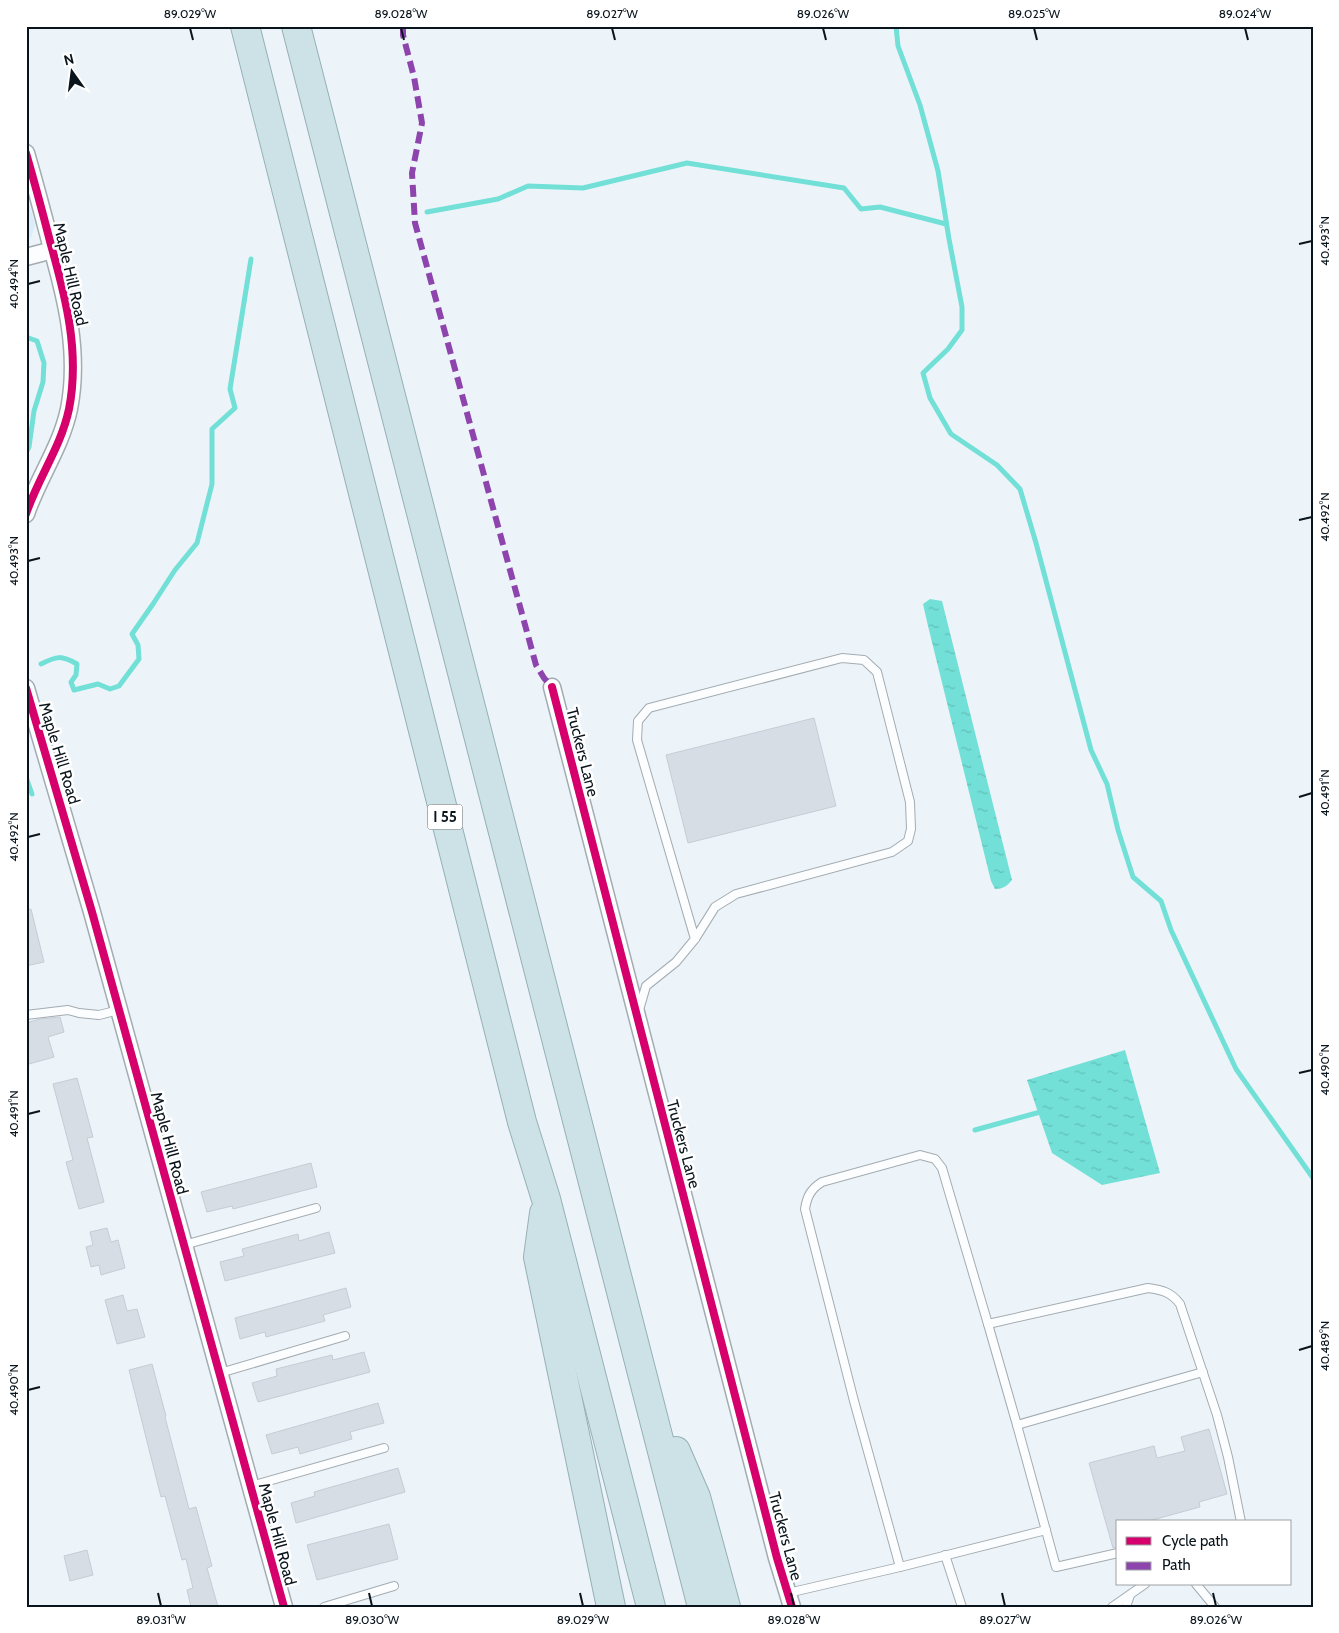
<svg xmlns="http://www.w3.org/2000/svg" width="1339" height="1633" font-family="Cabin,sans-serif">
<defs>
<pattern id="water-ripples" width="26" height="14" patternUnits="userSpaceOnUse" patternTransform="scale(1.25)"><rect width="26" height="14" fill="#72e0d7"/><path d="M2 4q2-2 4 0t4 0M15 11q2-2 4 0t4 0" fill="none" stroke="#61bfb8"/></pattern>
</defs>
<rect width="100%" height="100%" fill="#edf4f9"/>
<polygon fill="#dcecf8" points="26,192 35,225 31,238 26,239"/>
<g fill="url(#water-ripples)">
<path d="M930 599 942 601 1012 880C1007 886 1003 889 995 889L991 881 928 626 923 604Z"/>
<polygon points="1125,1050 1160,1173 1102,1185 1052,1153 1027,1080"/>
</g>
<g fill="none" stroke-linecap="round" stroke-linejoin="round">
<g stroke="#72e0d7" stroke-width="5">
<polyline points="896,26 898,46 920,105 938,171 949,239 962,307 962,330 948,349 923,373 930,398 951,434 997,465 1020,489 1036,543 1091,750 1107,784 1118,830 1133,877 1161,901 1171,930 1236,1069 1313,1178"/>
<polyline points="427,212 498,199 528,186 583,188 687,163 844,188 861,209 880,207 946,224"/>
<polyline points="26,337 37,341 44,363 43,382 34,411 29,447 26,453"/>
<path d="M41 664C57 656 61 655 77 664L76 675 71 682 74 690 98 684 110 689 119 686 139 659 138 645 132 634 153 604 175 570 197 543 212 484V429L235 408 230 389 251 259"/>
<polyline points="26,777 32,794"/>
<polyline points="975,1130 1044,1111"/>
</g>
</g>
<g fill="#d6dde5" stroke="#c6ccd5">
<polygon points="814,718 836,806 688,843 666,755"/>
<polygon points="31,909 44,962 26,966 26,910"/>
<polygon points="60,1017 64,1032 48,1037 54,1057 29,1064 26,1055 26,1023 40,1019"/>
<polygon points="77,1078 93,1137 87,1138 104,1202 79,1209 66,1162 73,1160 53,1084"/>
<polygon points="311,1163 317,1187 233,1209 232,1206 207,1212 201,1192"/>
<polygon points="107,1228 111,1242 118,1240 125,1268 101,1275 99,1265 91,1267 86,1247 93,1245 90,1232"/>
<polygon points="329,1232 335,1253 225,1281 220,1262 244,1256 242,1249 298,1234 299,1241"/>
<polygon points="346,1288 351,1307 323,1315 325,1321 266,1337 265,1332 240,1339 235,1318"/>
<polygon points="123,1295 127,1311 137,1309 145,1337 117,1344 105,1300"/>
<polygon points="364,1352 370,1372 258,1402 252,1383 277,1376 276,1369 332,1355 333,1360"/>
<polygon points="152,1364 166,1416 165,1417 189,1509 196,1507 212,1566 207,1568 218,1607 191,1607 187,1590 193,1588 186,1559 182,1560 165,1496 161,1497 129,1370"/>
<polygon points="378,1403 384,1423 350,1432 352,1439 300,1454 298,1447 272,1454 266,1435"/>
<polygon points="1209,1429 1227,1494 1199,1502 1200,1507 1145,1522 1118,1522 1118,1547 1113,1548 1089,1463 1154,1446 1157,1458 1185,1451 1181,1437"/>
<polygon points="398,1468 405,1492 296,1523 291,1503 315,1496 314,1492"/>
<polygon points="389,1524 398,1559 317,1580 307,1545"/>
<polygon points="87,1550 93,1575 70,1581 64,1556"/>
</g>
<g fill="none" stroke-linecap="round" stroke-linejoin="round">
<defs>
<g id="service">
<polyline points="639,1010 646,986 676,962 695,939 715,907 736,894 892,852 908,841 911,829 910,802 877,672 864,660 842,658 649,708 638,721 637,740 695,939"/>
<polyline points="26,1015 68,1010 79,1013 99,1015 119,1010"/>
<polyline points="184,1245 316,1208"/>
<polyline points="988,1324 1017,1425 1203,1372"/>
<polyline points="220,1373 345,1336"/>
<polyline points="1017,1425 1056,1567 1118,1553"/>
<polyline points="251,1486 384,1448"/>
<polyline points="945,1555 962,1607"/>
<polyline points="900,1567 1046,1530"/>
<polyline points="1196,1584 1215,1607"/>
<path d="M788 1593 900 1567 854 1401 805 1209C807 1196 811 1189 822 1182L920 1155 935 1159 942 1168 988 1324 1148 1288C1162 1290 1171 1292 1180 1304L1217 1415 1228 1457 1241 1522"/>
<polyline points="324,1607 394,1586"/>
<polyline points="1112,1607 1145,1584"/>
<polyline points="1126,1607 1130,1595"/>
</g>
<g id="minor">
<path d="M26 153C35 184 43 214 51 245 66 298 80 353 69 409 61 447 38 478 26 514"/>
<polyline points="26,257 53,250"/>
<polyline points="552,687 777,1558 792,1607"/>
<polyline points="26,688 92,912 284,1607"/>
</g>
<g id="motorway">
<polyline points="245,26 522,1122 546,1199 651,1607"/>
<polyline points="296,26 702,1607"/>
<polyline points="544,1213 538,1257 611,1607"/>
<polyline points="676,1451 696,1497 726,1607"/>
</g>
</defs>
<use href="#service" stroke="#a3acb2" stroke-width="10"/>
<use href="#minor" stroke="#a3acb2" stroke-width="19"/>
<use href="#motorway" stroke="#96b0b6" stroke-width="30"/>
<use href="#service" stroke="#fcfdfe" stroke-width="8"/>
<use href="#minor" stroke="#fcfdfe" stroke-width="16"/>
<use href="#motorway" stroke="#cce2e6" stroke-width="28"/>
<polyline stroke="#8e44ad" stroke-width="6" stroke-dasharray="12 6" stroke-linecap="butt" points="403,26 403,35 414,77 422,123 412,173 415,223 536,665 544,678 552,687"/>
<defs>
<g id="cycleway">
<path d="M26 153C35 184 43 214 51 245 66 298 80 353 69 409 61 447 38 478 26 514"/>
<polyline points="552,687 777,1558 792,1607"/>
<polyline points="26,688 92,912 284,1607"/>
</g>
</defs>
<use href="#cycleway" stroke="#fff" stroke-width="11"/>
<use href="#cycleway" stroke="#d6006c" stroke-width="8"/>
</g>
<path fill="none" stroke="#09141c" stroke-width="2" d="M190 28 193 40M401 28 404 40M612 28 615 40M823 28 826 40M1034 28 1037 40M1245 28 1248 40M1299 244 1312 241M28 284 40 281M1299 520 1312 517M28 561 40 558M1299 797 1312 793M28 837 40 834M1299 1073 1312 1070M28 1114 40 1111M1299 1350 1312 1346M28 1390 40 1387M158 1593 161 1606M369 1593 372 1606M580 1593 583 1606M791 1593 794 1606M1002 1593 1005 1606M1213 1593 1216 1606"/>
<g text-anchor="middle" stroke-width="5" stroke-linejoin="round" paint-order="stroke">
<rect fill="#fff" stroke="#535a60" stroke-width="1" x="427.5" y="804.5" width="35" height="25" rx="4"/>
<g font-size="15" font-weight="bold" fill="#09141c">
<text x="445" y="822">I 55</text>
</g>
<g font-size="16" fill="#09141c" stroke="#fff">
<text transform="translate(71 274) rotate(77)" y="6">Maple Hill Road</text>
<text transform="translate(583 752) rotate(76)" y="6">Truckers Lane</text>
<text transform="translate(60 753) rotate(73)" y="6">Maple Hill Road</text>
<text transform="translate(170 1143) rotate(75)" y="6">Maple Hill Road</text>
<text transform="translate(684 1144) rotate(75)" y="6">Truckers Lane</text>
<text transform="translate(278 1534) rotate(75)" y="6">Maple Hill Road</text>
<text transform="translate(786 1536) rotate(75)" y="6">Truckers Lane</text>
</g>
</g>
<rect width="1339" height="1633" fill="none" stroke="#ffffff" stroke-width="55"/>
<rect x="1116" y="1520" width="175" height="65" fill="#ffffff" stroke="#9da1a4"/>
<rect x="1126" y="1537" width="25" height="8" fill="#d6006c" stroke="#9da1a4"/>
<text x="1162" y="1546" font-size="15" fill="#09141c">Cycle path</text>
<rect x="1126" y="1562" width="25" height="8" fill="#8e44ad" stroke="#9da1a4"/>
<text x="1162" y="1570" font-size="15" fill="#09141c">Path</text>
<g transform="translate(72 72) rotate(346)" stroke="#ffffff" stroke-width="4" paint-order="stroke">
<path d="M0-4L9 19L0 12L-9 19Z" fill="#09141c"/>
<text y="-8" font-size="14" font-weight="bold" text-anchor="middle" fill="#09141c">N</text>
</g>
<rect x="28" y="28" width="1284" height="1578" fill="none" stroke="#09141c" stroke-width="2"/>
<g font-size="12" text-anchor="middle" fill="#09141c">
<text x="190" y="18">89.029°W</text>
<text x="401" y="18">89.028°W</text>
<text x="612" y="18">89.027°W</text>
<text x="823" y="18">89.026°W</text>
<text x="1034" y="18">89.025°W</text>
<text x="1245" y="18">89.024°W</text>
<text transform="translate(1325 241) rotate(-90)" y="4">40.493°N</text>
<text transform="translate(14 284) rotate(-90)" y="4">40.494°N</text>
<text transform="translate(1325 517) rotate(-90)" y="4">40.492°N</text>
<text transform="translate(14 561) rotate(-90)" y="4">40.493°N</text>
<text transform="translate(1325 793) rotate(-90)" y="4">40.491°N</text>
<text transform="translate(14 837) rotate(-90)" y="4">40.492°N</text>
<text transform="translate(1325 1070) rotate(-90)" y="4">40.490°N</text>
<text transform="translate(14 1114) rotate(-90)" y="4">40.491°N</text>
<text transform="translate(1325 1346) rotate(-90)" y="4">40.489°N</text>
<text transform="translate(14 1390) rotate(-90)" y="4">40.490°N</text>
<text x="161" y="1624">89.031°W</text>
<text x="372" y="1624">89.030°W</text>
<text x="583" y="1624">89.029°W</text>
<text x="794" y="1624">89.028°W</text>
<text x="1005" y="1624">89.027°W</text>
<text x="1216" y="1624">89.026°W</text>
</g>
</svg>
